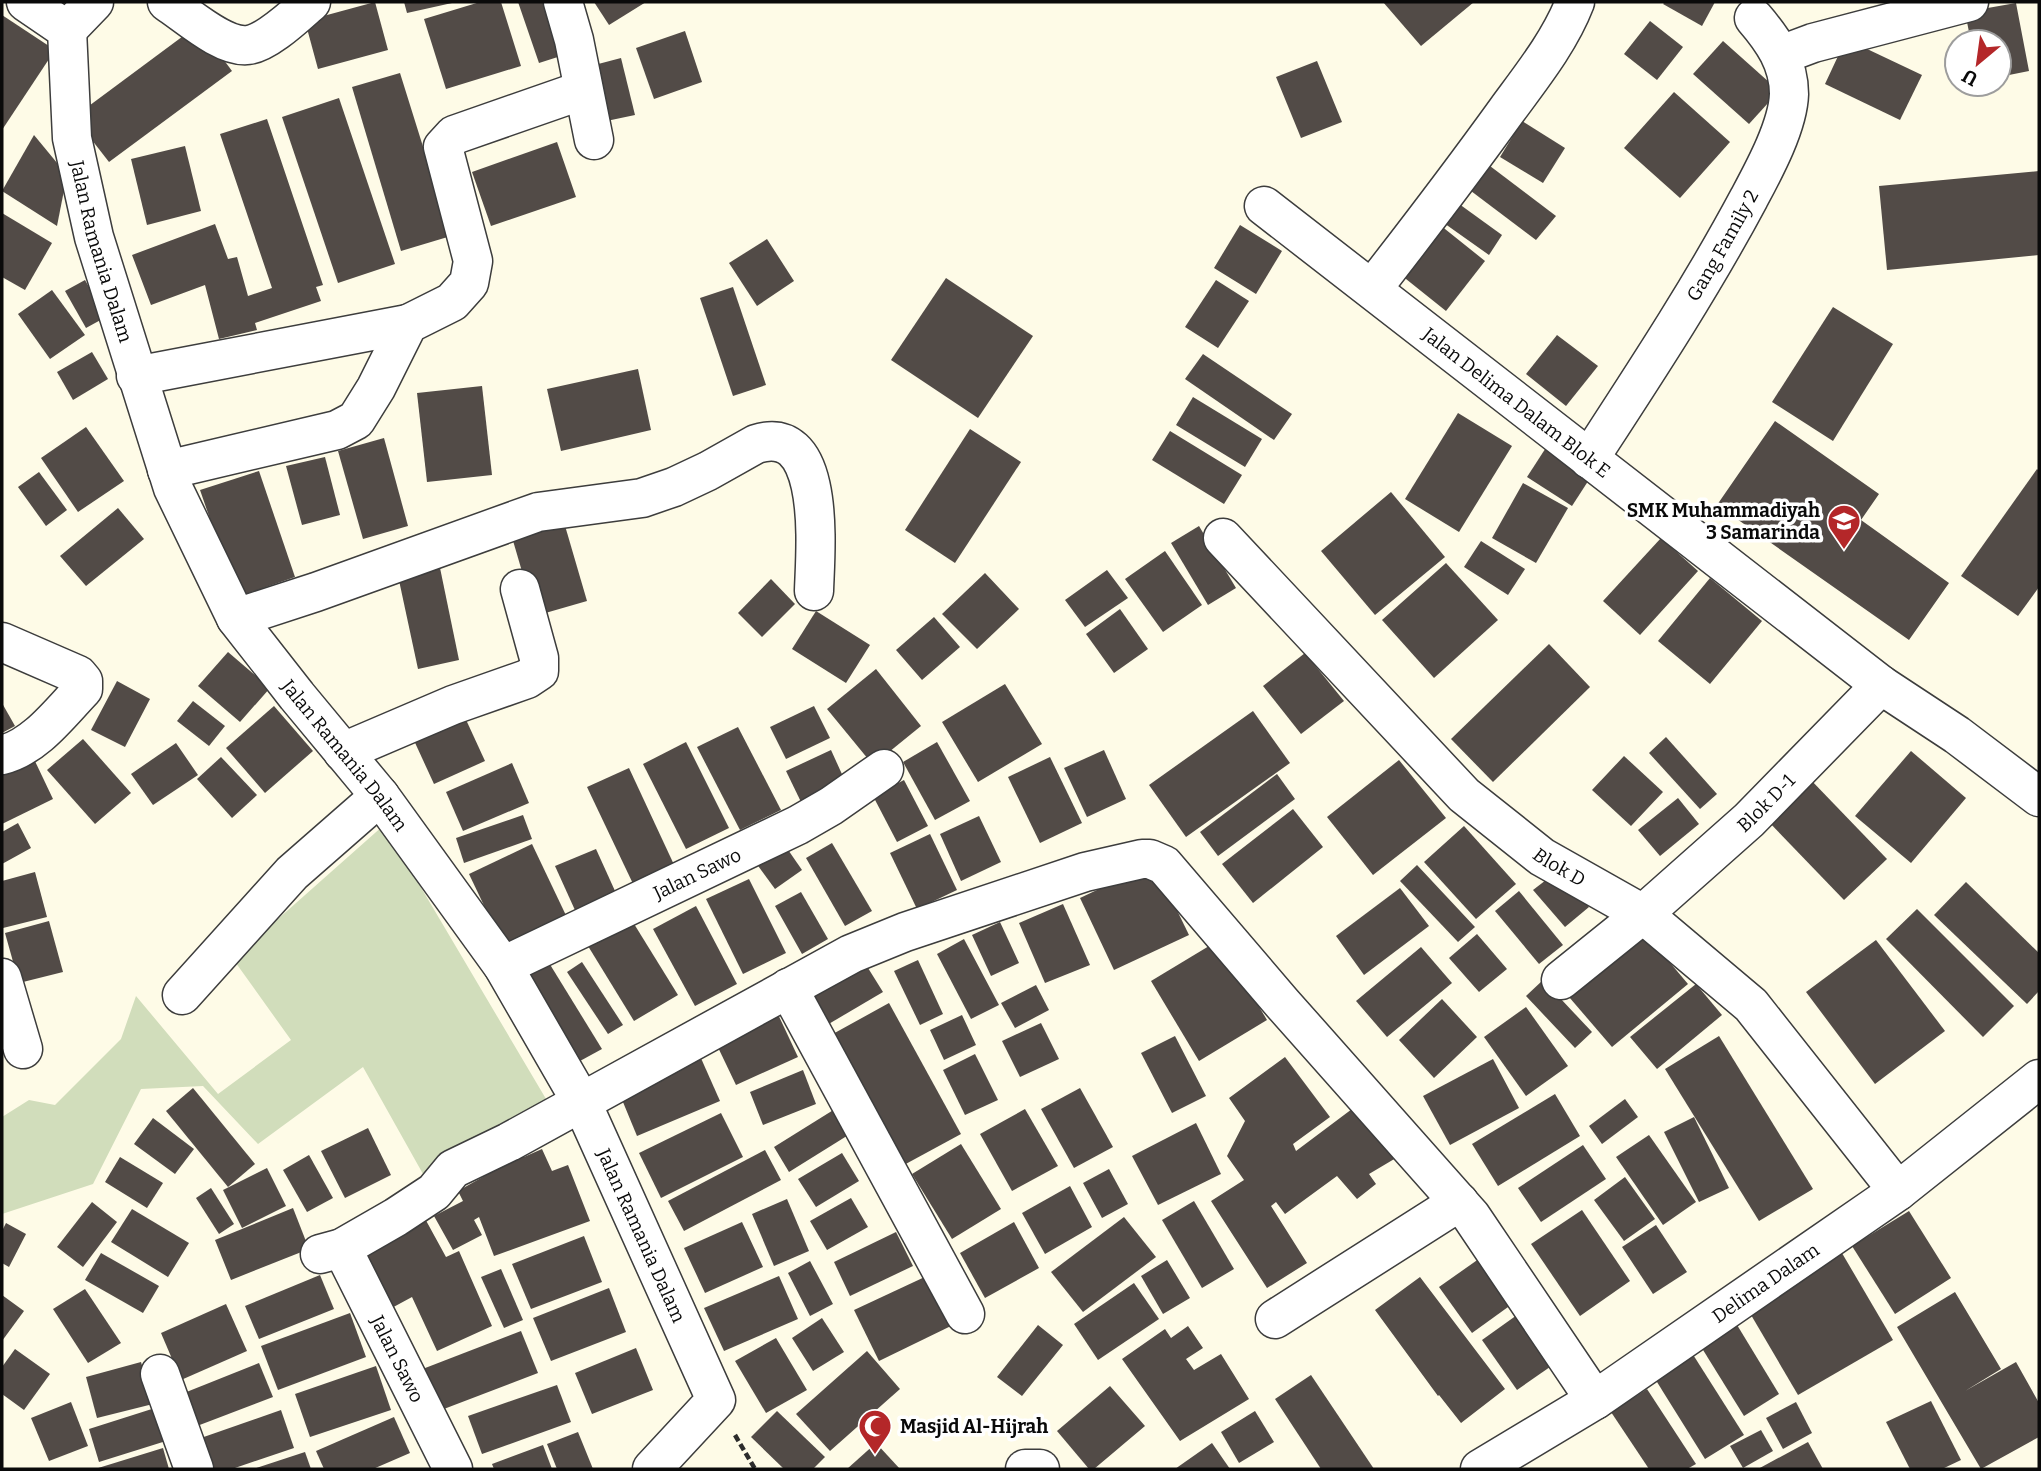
<svg xmlns="http://www.w3.org/2000/svg" width="2041" height="1471" font-family="Bitter,serif">
<rect width="100%" height="100%" fill="#fefbe7"/>
<polygon fill="#d1ddbb" points="384,825 549,1104 423,1174 363,1067 258,1144 203,1086 141,1089 93,1184 2,1214 2,1117 29,1100 55,1105 121,1039 136,996 218,1094 291,1040 233,959"/>
<g fill="#524b47">
<polygon points="375,2 388,50 318,69 305,21"/>
<polygon points="404,2 451,2 452,3 407,13"/>
<polygon points="480,2 501,2 521,66 446,89 424,19"/>
<polygon points="518,2 545,2 564,55 539,63"/>
<polygon points="594,2 646,2 609,25"/>
<polygon points="1383,2 1474,2 1421,46"/>
<polygon points="1665,2 1715,2 1702,26 1663,4"/>
<polygon points="2016,3 2029,71 1999,77 1999,42 1971,42 1965,12"/>
<polygon points="2,15 55,50 2,130"/>
<polygon points="1650,21 1683,47 1657,80 1624,54"/>
<polygon points="198,25 232,71 109,162 74,117"/>
<polygon points="685,31 702,82 654,99 636,48"/>
<polygon points="1846,39 1922,75 1900,120 1825,84"/>
<polygon points="1723,41 1779,91 1749,124 1693,74"/>
<polygon points="621,58 635,115 597,123 583,68"/>
<polygon points="1317,61 1342,122 1301,138 1276,77"/>
<polygon points="400,73 451,236 401,251 352,87"/>
<polygon points="1674,92 1730,142 1680,198 1624,148"/>
<polygon points="339,98 395,264 338,283 282,117"/>
<polygon points="267,119 323,285 316,287 321,301 255,323 257,330 219,339 205,285 151,305 132,255 215,224 228,259 237,257 248,296 272,288 220,134"/>
<polygon points="1522,121 1565,148 1543,183 1500,157"/>
<polygon points="34,135 67,175 57,226 2,191"/>
<polygon points="557,142 576,197 491,226 472,172"/>
<polygon points="185,146 201,211 147,225 131,159"/>
<polygon points="1490,166 1556,216 1536,240 1471,191"/>
<polygon points="2039,171 2039,255 1887,270 1879,186"/>
<polygon points="1455,201 1502,235 1489,255 1441,221"/>
<polygon points="2,213 52,243 25,290 2,277"/>
<polygon points="1435,221 1485,261 1446,311 1396,271"/>
<polygon points="1240,225 1282,251 1256,294 1214,268"/>
<polygon points="767,239 794,281 757,306 729,263"/>
<polygon points="946,278 1033,336 978,418 891,360"/>
<polygon points="85,280 106,317 86,328 65,291"/>
<polygon points="1216,280 1249,301 1218,348 1185,327"/>
<polygon points="733,287 766,385 733,396 700,298"/>
<polygon points="52,290 85,335 50,359 18,314"/>
<polygon points="1833,307 1893,344 1833,441 1772,402"/>
<polygon points="1557,335 1598,366 1566,406 1526,374"/>
<polygon points="92,352 108,379 73,400 57,372"/>
<polygon points="1203,354 1292,414 1274,440 1185,379"/>
<polygon points="638,369 651,430 561,451 547,389"/>
<polygon points="482,386 492,475 427,482 417,393"/>
<polygon points="1193,397 1262,439 1245,467 1176,425"/>
<polygon points="1458,413 1512,446 1459,532 1405,499"/>
<polygon points="1775,421 1879,494 1861,520 1949,583 1909,640 1717,505"/>
<polygon points="86,427 124,481 78,512 41,458"/>
<polygon points="970,429 1021,462 955,563 905,530"/>
<polygon points="1170,431 1242,475 1224,504 1152,460"/>
<polygon points="384,438 408,526 363,539 338,451"/>
<polygon points="1549,443 1594,472 1572,506 1527,477"/>
<polygon points="325,457 340,515 302,525 286,466"/>
<polygon points="2037,469 2039,471 2039,587 2018,616 1961,576"/>
<polygon points="259,471 295,577 237,597 200,490"/>
<polygon points="39,472 67,510 46,526 18,487"/>
<polygon points="1523,483 1568,508 1536,563 1492,538"/>
<polygon points="1391,492 1445,557 1375,615 1321,551"/>
<polygon points="118,508 144,539 86,586 60,556"/>
<polygon points="561,512 587,601 535,616 509,527"/>
<polygon points="1199,526 1236,588 1208,605 1171,543"/>
<polygon points="1661,538 1698,571 1640,635 1603,601"/>
<polygon points="1481,541 1525,569 1508,595 1464,567"/>
<polygon points="1165,551 1202,605 1163,632 1125,579"/>
<polygon points="439,563 459,660 418,669 397,571"/>
<polygon points="1446,563 1498,620 1434,678 1382,620"/>
<polygon points="1107,570 1128,598 1085,627 1065,600"/>
<polygon points="985,573 1019,609 977,649 942,614"/>
<polygon points="1710,578 1762,621 1710,684 1658,641"/>
<polygon points="771,579 795,604 762,637 738,613"/>
<polygon points="1120,609 1148,649 1114,673 1086,634"/>
<polygon points="816,611 870,645 846,683 792,649"/>
<polygon points="934,617 960,647 922,680 896,650"/>
<polygon points="1549,644 1590,687 1493,782 1451,739"/>
<polygon points="228,652 270,688 240,722 198,686"/>
<polygon points="1305,653 1344,701 1301,734 1263,686"/>
<polygon points="876,669 921,726 873,765 827,709"/>
<polygon points="117,681 150,699 125,747 91,730"/>
<polygon points="1005,684 1042,744 978,782 942,722"/>
<polygon points="193,701 225,726 209,746 177,721"/>
<polygon points="2,703 15,726 2,733"/>
<polygon points="274,706 313,751 265,793 226,748"/>
<polygon points="814,706 830,738 786,759 770,727"/>
<polygon points="462,711 485,761 434,784 411,734"/>
<polygon points="1253,711 1290,763 1186,837 1149,785"/>
<polygon points="738,727 781,810 740,830 697,747"/>
<polygon points="1666,737 1717,794 1700,809 1649,753"/>
<polygon points="83,739 131,793 95,824 47,770"/>
<polygon points="686,742 729,828 686,849 643,764"/>
<polygon points="937,742 970,801 935,820 903,762"/>
<polygon points="176,743 198,775 153,805 131,774"/>
<polygon points="831,750 846,783 802,804 786,771"/>
<polygon points="1104,750 1126,799 1087,817 1064,768"/>
<polygon points="1911,751 1966,798 1911,863 1855,816"/>
<polygon points="1624,756 1663,792 1631,826 1592,790"/>
<polygon points="33,757 53,799 2,824 2,773"/>
<polygon points="221,757 257,795 232,818 197,779"/>
<polygon points="1050,757 1082,823 1040,843 1008,777"/>
<polygon points="1399,760 1446,818 1373,875 1327,817"/>
<polygon points="512,763 529,803 463,831 446,792"/>
<polygon points="629,768 676,869 635,888 587,787"/>
<polygon points="1277,774 1295,799 1218,856 1200,832"/>
<polygon points="1809,778 1887,859 1844,900 1766,819"/>
<polygon points="904,780 928,826 897,842 873,796"/>
<polygon points="1678,798 1699,824 1660,856 1638,830"/>
<polygon points="1293,809 1323,847 1253,903 1222,864"/>
<polygon points="523,815 532,839 464,863 456,838"/>
<polygon points="979,816 1001,862 961,881 940,834"/>
<polygon points="18,823 31,848 2,864 2,832"/>
<polygon points="1464,826 1516,884 1476,919 1424,862"/>
<polygon points="930,834 957,890 917,909 890,853"/>
<polygon points="832,843 872,911 845,926 806,858"/>
<polygon points="532,844 572,928 509,958 469,874"/>
<polygon points="784,844 802,870 775,889 756,863"/>
<polygon points="596,849 620,902 579,919 555,866"/>
<polygon points="1154,863 1189,935 1114,970 1080,898"/>
<polygon points="1417,865 1475,927 1458,942 1400,881"/>
<polygon points="1559,870 1589,907 1565,927 1533,890"/>
<polygon points="35,872 47,917 3,928 2,881"/>
<polygon points="749,879 786,953 743,974 706,899"/>
<polygon points="1966,882 2039,953 2039,991 2027,1004 1934,915"/>
<polygon points="1400,888 1429,926 1364,975 1336,936"/>
<polygon points="1519,891 1563,945 1539,964 1495,911"/>
<polygon points="801,892 828,939 802,954 775,906"/>
<polygon points="1063,904 1090,965 1045,983 1019,923"/>
<polygon points="696,906 737,984 695,1006 653,929"/>
<polygon points="1917,909 2014,1006 1983,1037 1886,939"/>
<polygon points="631,919 678,995 634,1021 588,946"/>
<polygon points="49,921 63,972 19,983 5,933"/>
<polygon points="1000,922 1019,963 991,976 972,935"/>
<polygon points="1639,926 1688,984 1612,1047 1563,990"/>
<polygon points="1477,934 1507,969 1479,992 1449,958"/>
<polygon points="964,939 999,1005 971,1019 937,954"/>
<polygon points="1219,940 1267,1020 1199,1061 1151,981"/>
<polygon points="1876,940 1945,1031 1875,1084 1806,992"/>
<polygon points="1421,947 1452,983 1387,1037 1356,1001"/>
<polygon points="546,958 602,1049 580,1061 526,971"/>
<polygon points="863,960 883,992 827,1025 807,993"/>
<polygon points="918,960 943,1014 920,1025 894,971"/>
<polygon points="582,962 623,1025 608,1034 567,972"/>
<polygon points="1543,980 1592,1032 1575,1048 1526,996"/>
<polygon points="1696,984 1722,1015 1657,1069 1630,1037"/>
<polygon points="1036,985 1049,1010 1015,1028 1001,1003"/>
<polygon points="1442,999 1477,1037 1434,1078 1399,1040"/>
<polygon points="889,1003 961,1134 902,1166 831,1035"/>
<polygon points="1526,1007 1568,1066 1526,1096 1484,1037"/>
<polygon points="776,1010 798,1057 736,1085 714,1039"/>
<polygon points="962,1015 976,1045 944,1060 930,1030"/>
<polygon points="1041,1023 1059,1059 1020,1077 1002,1041"/>
<polygon points="1175,1036 1206,1096 1172,1113 1141,1053"/>
<polygon points="1719,1036 1813,1189 1759,1221 1665,1069"/>
<polygon points="975,1054 998,1100 965,1115 943,1070"/>
<polygon points="700,1056 720,1101 637,1136 618,1090"/>
<polygon points="1285,1057 1330,1117 1293,1144 1296,1151 1352,1109 1401,1155 1369,1174 1376,1184 1357,1199 1337,1176 1285,1214 1276,1202 1271,1206 1307,1263 1267,1288 1211,1201 1244,1180 1227,1156 1245,1121 1229,1098"/>
<polygon points="1493,1059 1519,1108 1450,1145 1423,1096"/>
<polygon points="803,1070 816,1104 763,1125 750,1092"/>
<polygon points="193,1088 255,1164 228,1187 166,1111"/>
<polygon points="1080,1088 1113,1147 1074,1168 1041,1109"/>
<polygon points="1555,1094 1580,1136 1498,1186 1472,1144"/>
<polygon points="1625,1099 1638,1117 1602,1144 1589,1126"/>
<polygon points="843,1104 858,1129 789,1172 774,1147"/>
<polygon points="1025,1109 1058,1166 1012,1191 980,1134"/>
<polygon points="721,1113 743,1157 661,1198 639,1153"/>
<polygon points="1694,1117 1729,1188 1699,1202 1664,1132"/>
<polygon points="153,1118 194,1149 175,1174 134,1144"/>
<polygon points="1196,1123 1221,1174 1158,1205 1132,1156"/>
<polygon points="368,1128 391,1175 345,1198 321,1151"/>
<polygon points="1649,1135 1696,1202 1663,1225 1616,1157"/>
<polygon points="961,1144 1001,1209 952,1239 912,1174"/>
<polygon points="1583,1145 1606,1179 1541,1222 1518,1188"/>
<polygon points="542,1149 552,1171 568,1165 590,1221 494,1256 479,1217 474,1220 482,1235 453,1250 434,1216 463,1201 458,1191 523,1154 524,1157"/>
<polygon points="765,1150 781,1180 684,1231 668,1201"/>
<polygon points="842,1153 859,1181 816,1207 798,1179"/>
<polygon points="309,1155 333,1198 307,1212 283,1170"/>
<polygon points="120,1157 163,1183 147,1208 105,1182"/>
<polygon points="267,1168 286,1206 242,1228 223,1190"/>
<polygon points="1109,1169 1128,1204 1102,1218 1083,1183"/>
<polygon points="1625,1177 1655,1219 1624,1241 1594,1200"/>
<polygon points="1070,1186 1092,1227 1045,1254 1022,1213"/>
<polygon points="211,1188 234,1224 219,1234 196,1198"/>
<polygon points="851,1198 868,1227 827,1250 810,1221"/>
<polygon points="787,1199 809,1251 774,1266 752,1214"/>
<polygon points="1194,1201 1234,1269 1202,1288 1162,1220"/>
<polygon points="92,1202 117,1222 83,1267 57,1247"/>
<polygon points="293,1208 309,1249 231,1280 215,1240"/>
<polygon points="132,1209 189,1243 168,1277 111,1242"/>
<polygon points="1582,1210 1630,1281 1580,1316 1531,1244"/>
<polygon points="1909,1211 1951,1278 1895,1314 1852,1246"/>
<polygon points="423,1215 446,1257 459,1251 492,1326 437,1351 412,1297 388,1310 356,1251"/>
<polygon points="1124,1217 1156,1257 1083,1312 1051,1272"/>
<polygon points="742,1222 763,1267 705,1293 684,1248"/>
<polygon points="1014,1222 1039,1268 985,1298 960,1253"/>
<polygon points="6,1223 26,1234 9,1267 2,1263 2,1231"/>
<polygon points="1656,1225 1687,1272 1653,1294 1622,1247"/>
<polygon points="896,1232 913,1266 850,1296 834,1262"/>
<polygon points="584,1236 602,1282 531,1309 512,1264"/>
<polygon points="1839,1248 1893,1340 1798,1395 1744,1303"/>
<polygon points="101,1253 159,1286 143,1313 85,1280"/>
<polygon points="1483,1256 1515,1302 1472,1333 1439,1287"/>
<polygon points="1167,1260 1190,1298 1163,1314 1141,1276"/>
<polygon points="810,1261 833,1304 810,1316 788,1273"/>
<polygon points="501,1269 523,1320 504,1328 481,1277"/>
<polygon points="320,1275 334,1309 259,1339 245,1306"/>
<polygon points="929,1275 953,1325 879,1361 854,1310"/>
<polygon points="779,1276 798,1319 724,1351 704,1308"/>
<polygon points="1420,1277 1505,1389 1461,1423 1439,1395 1438,1396 1375,1310"/>
<polygon points="1134,1283 1159,1319 1098,1360 1074,1324"/>
<polygon points="609,1288 626,1332 551,1361 533,1318"/>
<polygon points="85,1289 121,1343 88,1363 53,1309"/>
<polygon points="1955,1292 2001,1369 1965,1391 2016,1362 2039,1403 2039,1437 1981,1469 1897,1327"/>
<polygon points="2,1295 24,1311 2,1341"/>
<polygon points="226,1304 247,1351 181,1380 161,1333"/>
<polygon points="1524,1310 1560,1360 1517,1390 1482,1340"/>
<polygon points="350,1313 366,1357 278,1390 261,1346"/>
<polygon points="1731,1315 1779,1394 1744,1416 1695,1337"/>
<polygon points="822,1318 844,1352 813,1371 792,1338"/>
<polygon points="1038,1325 1063,1345 1022,1396 997,1377"/>
<polygon points="1188,1326 1203,1348 1186,1359 1194,1370 1221,1354 1249,1399 1180,1441 1122,1359 1165,1329 1171,1338"/>
<polygon points="521,1331 538,1373 436,1412 420,1370"/>
<polygon points="776,1338 807,1390 766,1413 735,1361"/>
<polygon points="1685,1342 1744,1435 1705,1459 1647,1366"/>
<polygon points="636,1348 653,1390 592,1414 575,1373"/>
<polygon points="15,1349 50,1374 24,1410 2,1394 2,1367"/>
<polygon points="867,1351 900,1389 830,1451 796,1414"/>
<polygon points="141,1362 153,1404 97,1418 86,1377"/>
<polygon points="259,1363 273,1397 197,1426 184,1393"/>
<polygon points="376,1366 391,1410 310,1437 295,1394"/>
<polygon points="1311,1375 1374,1469 1321,1469 1275,1399"/>
<polygon points="557,1385 571,1422 482,1454 468,1416"/>
<polygon points="1110,1386 1145,1426 1094,1469 1089,1469 1057,1431"/>
<polygon points="1647,1389 1696,1464 1687,1469 1649,1469 1611,1412"/>
<polygon points="1931,1401 1961,1460 1942,1469 1910,1469 1886,1422"/>
<polygon points="71,1402 88,1446 49,1461 31,1418"/>
<polygon points="1796,1402 1812,1433 1783,1449 1766,1418"/>
<polygon points="155,1408 166,1441 99,1462 89,1429"/>
<polygon points="281,1410 294,1448 232,1469 208,1469 198,1439"/>
<polygon points="777,1411 825,1457 813,1469 784,1469 751,1437"/>
<polygon points="1255,1411 1274,1442 1239,1463 1221,1432"/>
<polygon points="394,1417 410,1453 373,1469 324,1469 316,1451"/>
<polygon points="1761,1430 1773,1451 1743,1468 1730,1446"/>
<polygon points="578,1432 593,1469 557,1469 547,1444"/>
<polygon points="1808,1442 1823,1469 1758,1469"/>
<polygon points="876,1443 900,1469 847,1469"/>
<polygon points="1212,1443 1230,1469 1175,1469"/>
<polygon points="543,1445 552,1469 494,1469 492,1464"/>
<polygon points="163,1448 169,1469 95,1469"/>
<polygon points="305,1452 311,1469 253,1469"/>
</g>
<g fill="none" stroke-linecap="round" stroke-linejoin="round">
<defs>
<g id="minor">
<path id="s1" d="M26 2 67 30 72 138 94 237 173 488 236 618 297 696 380 796 503 966 582 1103 716 1400 652 1469"/>
<path d="M167 2C187 15 223 48 248 45 267 43 297 14 311 2"/>
<polyline points="563,2 574,40 594,140"/>
<polyline points="67,30 94,2"/>
<polyline points="1781,55 1813,43 1969,2"/>
<path id="s2" d="M1264 206 1881 685 1957 735 2039 797"/>
<path d="M1372 289C1418 230 1463 171 1507 110 1532 76 1560 41 1575 2"/>
<polyline points="136,376 408,324"/>
<path id="s3" d="M1589 459C1645 373 1701 288 1749 198 1764 170 1788 126 1789 94 1789 63 1773 40 1754 18"/>
<polyline points="167,470 337,430 356,420 376,388 408,324 452,302 469,283 473,261 443,147 454,135 583,90"/>
<path id="s4" d="M1223 538 1464 795 1542 857 1643 914 1751 1005 1898 1191"/>
<path d="M236 618 316 592 538 512 642 498 674 487 708 471 756 444C828 421 815 553 814 591"/>
<path d="M2 642 78 675 83 681V689C60 713 35 747 2 755"/>
<polyline points="343,752 453,705 527,679 539,671 539,658 520,589"/>
<path id="s5" d="M503 966 798 825 831 806 884 769"/>
<polyline points="2,978 23,1049"/>
<path id="s6" d="M1561 980 1643 914 1749 820 1881 685"/>
<polyline points="788,988 965,1314"/>
<polyline points="182,995 292,873 380,796"/>
<path id="s7" d="M342 1248 453 1469"/>
<polyline points="320,1254 342,1248 396,1217 434,1192 453,1169 509,1142 851,954 905,932 1085,872 1142,859 1150,859 1164,865 1282,1003 1471,1216 1595,1400"/>
<polyline points="1275,1319 1459,1202"/>
<polyline points="160,1374 194,1469"/>
<polyline points="1025,1469 1040,1469"/>
<path id="s8" d="M1480 1469 1595 1400 1898 1191 2039 1079"/>
</g>
</defs>
<use href="#minor" stroke="#3d3d3d" stroke-width="41"/>
<polyline stroke="#2c2c2c" stroke-width="4.5" stroke-dasharray="7 3.5" stroke-linecap="butt" points="735,1435 755,1469"/>
<use href="#minor" stroke="#fff" stroke-width="38"/>
</g>
<defs>
<symbol id="school-pin" viewBox="-11 -11 22 30"><path d="M0 17L-7.5 6A9.5 9.5 0 1 1 7.5 6Z" fill="#b42729" stroke="#fff"/><path d="M0-5L7-2L0 1L-7-2ZM-4 1L0 2.5L4 1V4Q0 6-4 4Z" fill="#fff"/></symbol>
<symbol id="mosque-pin" viewBox="-11 -11 22 30"><path d="M0 17L-7.5 6A9.5 9.5 0 1 1 7.5 6Z" fill="#b42729" stroke="#fff"/><path d="M3.5-4.9A6 6 0 1 0 3.5 4.9A5 5 0 1 1 3.5-4.9Z" fill="#fff"/></symbol>
</defs>
<g fill-rule="evenodd">
<use href="#school-pin" x="1825" y="502" width="38" height="52"/>
<use href="#mosque-pin" x="856" y="1407" width="38" height="52"/>
</g>
<g text-anchor="middle" stroke-width="7" stroke-linejoin="round" paint-order="stroke">
<g font-size="19" fill="#0a0a0a" stroke="#fff">
<text dy="7" stroke="none"><textPath href="#s3" startOffset="252">Gang Family 2</textPath></text>
<text dy="7" stroke="none"><textPath href="#s1" startOffset="275">Jalan Ramania Dalam</textPath></text>
<text dy="7" stroke="none"><textPath href="#s2" startOffset="320">Jalan Delima Dalam Blok E</textPath></text>
<text dy="7" stroke="none"><textPath href="#s1" startOffset="842">Jalan Ramania Dalam</textPath></text>
<text dy="7" stroke="none"><textPath href="#s6" startOffset="271">Blok D-1</textPath></text>
<text dy="7" stroke="none"><textPath href="#s4" startOffset="472">Blok D</textPath></text>
<text dy="7" stroke="none"><textPath href="#s5" startOffset="215">Jalan Sawo</textPath></text>
<text dy="7" stroke="none"><textPath href="#s1" startOffset="1409">Jalan Ramania Dalam</textPath></text>
<text dy="7" stroke="none"><textPath href="#s8" startOffset="341">Delima Dalam</textPath></text>
<text dy="7" stroke="none"><textPath href="#s7" startOffset="124">Jalan Sawo</textPath></text>
</g>
<g font-size="19" font-weight="bold" fill="#0a0a0a" stroke="#fff" text-anchor="end">
<text x="1820" y="517">SMK Muhammadiyah<tspan x="1820" dy="22">3 Samarinda</tspan></text>
<text x="900" y="1433" text-anchor="start">Masjid Al-Hijrah</text>
</g>
</g>
<rect width="2041" height="1471" fill="none" stroke="#0a0a0a" stroke-width="7"/>
<g transform="translate(1978 63) rotate(209)"><circle r="33" fill="#ffffff" stroke="#9d9d9d" stroke-width="2"/>
<path d="M0-5L12 26L0 18L-12 26Z" fill="#b42729"/>
<text y="-10" font-size="19" font-weight="bold" text-anchor="middle" fill="#0a0a0a">U</text>
</g>
</svg>
